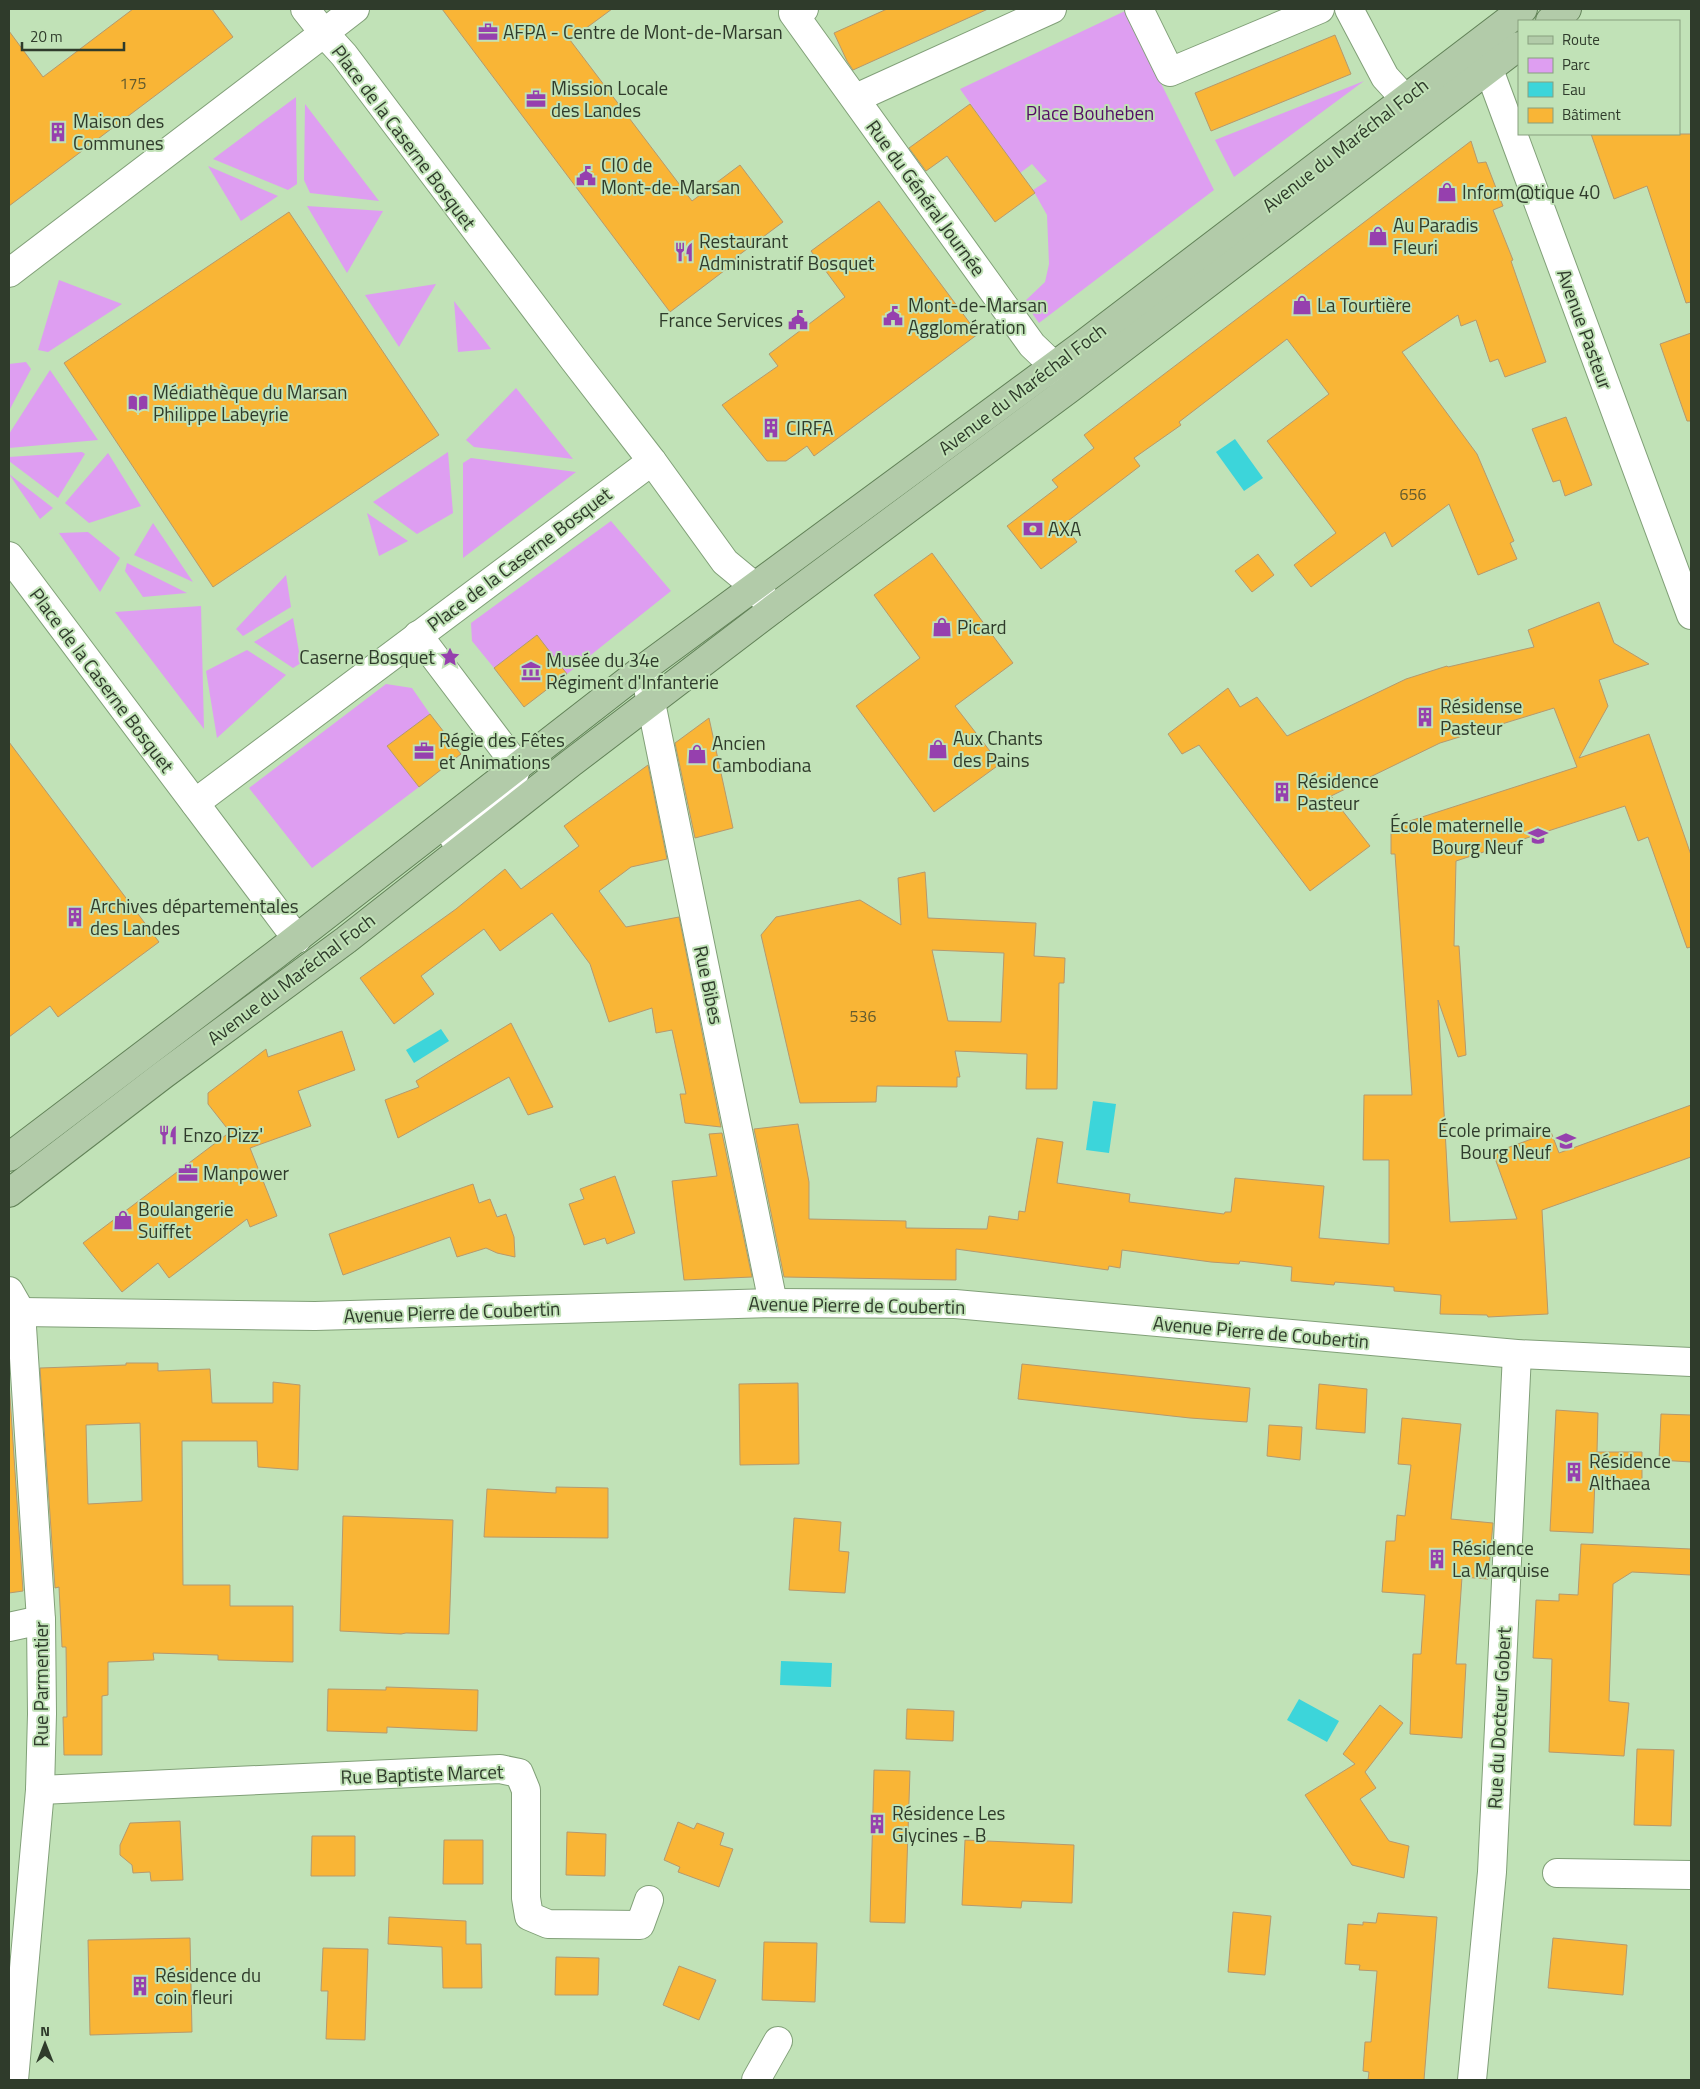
<svg xmlns="http://www.w3.org/2000/svg" width="1700" height="2089" font-family="'Titillium Web',sans-serif">
<rect width="100%" height="100%" fill="#c1e2b7"/>
<g fill="#de9ef1">
<polygon points="1125,11 1214,190 1039,323 1024,302 1045,282 1049,264 1047,215 1033,190 1047,181 1032,164 1020,173 960,89"/>
<polygon points="1364,81 1234,177 1215,140"/>
<polygon points="296,97 297,184 288,190 213,159"/>
<polygon points="305,104 379,201 310,193 304,180"/>
<polygon points="208,166 278,196 241,221"/>
<polygon points="307,206 383,211 347,273"/>
<polygon points="59,280 122,304 48,352 38,350"/>
<polygon points="436,284 399,347 365,295"/>
<polygon points="454,301 491,349 458,352"/>
<polygon points="26,362 31,369 9,411 9,364"/>
<polygon points="50,370 98,440 9,448 9,434"/>
<polygon points="516,388 573,459 474,447 466,440"/>
<polygon points="82,452 85,454 58,498 9,461 9,457"/>
<polygon points="448,452 453,513 417,534 373,502"/>
<polygon points="108,453 141,506 89,523 65,503"/>
<polygon points="471,458 576,472 463,558 463,463"/>
<polygon points="9,474 53,508 40,519"/>
<polygon points="367,513 408,541 379,556"/>
<polygon points="611,521 671,591 567,674 537,635 494,668 472,641 471,623"/>
<polygon points="153,523 193,582 134,555"/>
<polygon points="88,532 120,558 100,592 59,533"/>
<polygon points="127,563 187,593 143,597 125,571"/>
<polygon points="286,575 291,607 243,636 236,629"/>
<polygon points="201,606 204,729 115,612"/>
<polygon points="293,618 301,663 293,668 254,642"/>
<polygon points="247,650 286,675 217,738 206,671"/>
<polygon points="386,684 412,688 430,714 388,746 419,787 312,868 249,788"/>
</g>
<g fill="#3cd5da">
<polygon points="1235,439 1263,478 1244,491 1216,452"/>
<polygon points="441,1029 449,1041 414,1063 406,1050"/>
<polygon points="1093,1101 1116,1104 1109,1153 1086,1150"/>
<polygon points="781,1661 832,1663 831,1687 780,1685"/>
<polygon points="1299,1699 1339,1721 1327,1742 1287,1720"/>
</g>
<g fill="#f9b536" stroke="#b5996e" fill-rule="evenodd">
<polygon points="133,9 212,9 233,37 9,206 9,31 43,77"/>
<polygon points="442,9 612,9 570,40 692,201 740,165 783,222 735,258 737,261 670,312"/>
<polygon points="887,9 988,9 853,70 847,61 834,33"/>
<polygon points="1335,35 1351,74 1211,131 1195,93"/>
<polygon points="970,104 1035,193 995,222 947,156 926,171 909,148"/>
<polygon points="1591,134 1691,134 1691,302 1686,303 1647,186 1614,199"/>
<polygon points="1471,141 1478,163 1486,162 1503,206 1493,210 1513,260 1511,261 1546,362 1505,377 1498,359 1490,362 1476,320 1461,326 1458,315 1402,352 1477,454 1514,541 1510,543 1517,559 1478,575 1449,504 1392,547 1385,532 1311,587 1294,565 1336,533 1267,441 1329,394 1287,339 1179,422 1181,425 1134,458 1140,466 1064,524 1077,542 1041,569 1007,526 1058,487 1052,480 1094,448 1084,435"/>
<polygon points="879,201 978,334 814,456 807,446 786,461 767,461 722,405 778,366 769,354 845,297 811,251"/>
<polygon points="289,212 439,435 213,587 64,363"/>
<polygon points="1691,333 1691,421 1687,421 1660,344"/>
<polygon points="1566,417 1592,485 1565,496 1560,480 1553,482 1532,429"/>
<polygon points="932,553 1013,663 955,706 1000,764 934,812 856,706 920,658 874,595"/>
<polygon points="1258,554 1274,575 1252,592 1235,571"/>
<polygon points="1599,602 1614,643 1649,664 1599,680 1608,706 1579,758 1649,734 1691,855 1691,947 1687,948 1648,837 1638,841 1625,806 1456,861 1454,946 1459,946 1466,1055 1458,1057 1438,1000 1450,1222 1517,1219 1493,1153 1551,1132 1559,1153 1691,1105 1691,1157 1542,1210 1548,1314 1488,1317 1487,1315 1440,1314 1441,1295 1394,1291 1394,1287 1335,1282 1334,1285 1291,1281 1292,1267 1240,1261 1239,1264 1211,1262 1122,1250 1120,1268 1109,1266 1108,1270 956,1249 956,1280 784,1277 754,1129 798,1124 809,1182 809,1219 906,1221 906,1228 987,1229 989,1216 1018,1220 1019,1211 1025,1212 1037,1138 1063,1142 1057,1183 1130,1194 1129,1202 1224,1214 1225,1212 1231,1212 1235,1178 1324,1186 1319,1238 1389,1244 1389,1160 1363,1160 1364,1095 1412,1095 1395,854 1391,854 1391,827 1577,767 1554,708 1440,743 1331,796 1370,846 1310,891 1199,745 1182,754 1168,734 1228,688 1240,707 1257,697 1287,736 1406,679 1447,666 1448,667 1534,647 1528,630"/>
<polygon points="537,635 567,674 524,707 494,668"/>
<polygon points="430,714 461,754 419,787 387,746"/>
<polygon points="709,718 733,828 695,838 675,743"/>
<polygon points="9,742 159,942 58,1017 50,1006 9,1037"/>
<polygon points="648,765 667,859 631,867 599,891 626,927 679,917 721,1127 685,1123 680,1094 686,1094 672,1030 656,1033 652,1008 609,1022 590,964 552,913 500,951 484,929 421,976 434,994 394,1024 360,978 456,909 505,869 521,889 579,846 564,826"/>
<path d="M925 872 928 918 1036 923 1034 956 1065 958 1064 983H1059L1057 1089H1026L1027 1054 955 1051 960 1077H957V1087L877 1086 876 1102 800 1103 761 935 776 917 860 900 901 925 898 878ZM932 950 1004 953 1001 1022 948 1021Z"/>
<polygon points="511,1023 553,1107 528,1115 509,1077 398,1138 385,1100 419,1087 416,1081"/>
<polygon points="342,1031 355,1070 298,1091 311,1126 250,1148 277,1216 250,1227 247,1219 169,1278 158,1263 122,1292 83,1243 230,1132 208,1104 208,1093 266,1049 268,1057"/>
<polygon points="722,1133 752,1277 684,1280 672,1181 717,1176 709,1134"/>
<polygon points="615,1176 635,1233 607,1244 605,1238 584,1245 569,1204 584,1199 580,1189"/>
<polygon points="473,1184 479,1203 490,1199 497,1217 506,1214 514,1237 515,1257 497,1253 486,1248 457,1257 450,1237 343,1275 329,1234"/>
<path d="M126 1363H158V1371L210 1369 212 1403H273V1382L300 1385 298 1470 258 1467 257 1441H182L183 1585H230V1606H293V1662L218 1660V1655L153 1653 154 1660 108 1662V1695L102 1696V1755H64L63 1717H67L66 1647H62L59 1587 55 1588 40 1368 126 1365ZM140 1423 142 1501 88 1504 86 1425Z"/>
<polygon points="1022,1364 1250,1388 1247,1422 1190,1418 1018,1399"/>
<polygon points="9,1382 23,1591 9,1593"/>
<polygon points="798,1383 799,1464 740,1465 739,1384"/>
<polygon points="1319,1384 1367,1389 1365,1433 1316,1429"/>
<polygon points="1556,1410 1598,1413 1597,1452 1642,1452 1642,1480 1595,1479 1593,1533 1550,1531"/>
<polygon points="1661,1414 1691,1415 1691,1462 1659,1460"/>
<polygon points="1402,1418 1461,1424 1451,1519 1493,1523 1488,1579 1462,1577 1456,1664 1466,1664 1462,1738 1410,1734 1413,1654 1421,1654 1425,1595 1382,1592 1386,1541 1395,1541 1397,1515 1405,1516 1411,1465 1398,1464"/>
<polygon points="1269,1425 1302,1427 1300,1460 1267,1456"/>
<polygon points="556,1487 608,1488 608,1538 484,1537 487,1489 556,1493"/>
<polygon points="343,1516 453,1520 449,1634 406,1633 401,1634 340,1631"/>
<polygon points="794,1518 841,1522 839,1551 849,1552 845,1593 789,1590"/>
<polygon points="1581,1544 1691,1549 1691,1575 1632,1572 1613,1584 1609,1701 1629,1703 1624,1756 1549,1752 1552,1659 1533,1658 1536,1600 1559,1601 1559,1594 1578,1595"/>
<polygon points="386,1687 478,1690 477,1731 387,1727 387,1733 327,1731 328,1689 386,1690"/>
<polygon points="1380,1705 1403,1723 1365,1772 1376,1788 1360,1799 1389,1841 1409,1846 1404,1878 1352,1865 1305,1795 1355,1764 1343,1754"/>
<polygon points="907,1709 954,1711 953,1741 906,1739"/>
<polygon points="1637,1749 1674,1750 1671,1826 1634,1825"/>
<polygon points="874,1770 910,1771 905,1923 870,1922"/>
<polygon points="180,1821 183,1880 151,1881 150,1872 133,1873 132,1865 120,1855 120,1845 130,1823"/>
<polygon points="678,1822 694,1829 697,1823 724,1833 720,1845 733,1849 719,1887 678,1872 680,1867 664,1860"/>
<polygon points="567,1832 606,1834 605,1876 566,1875"/>
<polygon points="312,1836 355,1836 355,1876 311,1876"/>
<polygon points="444,1840 483,1840 483,1884 443,1884"/>
<polygon points="965,1840 1074,1845 1072,1903 1022,1901 1021,1908 962,1905"/>
<polygon points="1233,1912 1271,1916 1265,1975 1228,1972"/>
<polygon points="1378,1913 1437,1917 1424,2080 1368,2080 1369,2072 1363,2071 1365,2042 1371,2042 1377,1971 1359,1970 1360,1965 1345,1964 1348,1924 1363,1925 1363,1922 1376,1923"/>
<polygon points="389,1917 466,1921 466,1944 481,1944 482,1988 443,1988 442,1947 388,1944"/>
<polygon points="190,1938 192,2032 90,2035 88,1940"/>
<polygon points="1553,1938 1627,1945 1623,1995 1548,1988"/>
<polygon points="764,1942 817,1943 815,2002 762,2000"/>
<polygon points="323,1948 368,1949 365,2040 326,2039 328,1991 321,1991"/>
<polygon points="556,1957 599,1958 598,1995 555,1995"/>
<polygon points="679,1966 716,1980 699,2020 663,2005"/>
</g>
<g fill="none" stroke-linecap="round" stroke-linejoin="round">
<defs>
<g id="minor">
<polyline points="305,9 324,33 355,9"/>
<polyline points="804,9 793,13 1032,345 1054,366 1067,385"/>
<polyline points="1139,9 1170,72 1320,9"/>
<polyline points="1349,9 1385,77 1405,99 1417,120"/>
<polyline points="1481,48 1691,615"/>
<polyline points="856,98 1052,9"/>
<polyline points="9,273 324,33 344,55 574,360 652,461 725,562 754,586 773,609"/>
<polyline points="9,556 297,939"/>
<polyline points="418,635 517,766"/>
<polyline points="644,668 773,1303"/>
<polyline points="195,803 652,461"/>
<polyline points="454,838 507,796 517,766"/>
<polyline points="9,1291 21,1312 22,1327 41,1620 42,1714 40,1790 14,2080"/>
<polyline points="21,1312 315,1316 773,1303 955,1304 1517,1354 1691,1362"/>
<polyline points="9,1627 41,1620"/>
<polyline points="40,1790 500,1769 519,1773 526,1790 526,1898 529,1916 548,1924 640,1925 649,1900"/>
<polyline points="1557,1873 1691,1875"/>
<polyline points="756,2080 778,2041"/>
<polyline points="1472,2080 1492,1872 1517,1354"/>
</g>
<g id="major">
<polyline points="1550,21 1567,9"/>
<polyline points="9,1157 275,955 644,668 1081,346 1523,9"/>
<polyline points="9,1193 163,1075 346,940 571,763 773,609 1069,389 1519,46"/>
</g>
</defs>
<use href="#minor" stroke="#81a078" stroke-width="30"/>
<use href="#major" stroke="#628258" stroke-width="30"/>
<use href="#minor" stroke="#fff" stroke-width="28"/>
<use href="#major" stroke="#b2cba9" stroke-width="28"/>
</g>
<defs>
<symbol id="office-bare" viewBox="-9 -9 18 18"><path d="M-6-3h4V-5.5h4V-3h4V5H-6ZM-1-4.5V-3h2v-1.5ZM-6 0V1H6V0Z" fill="#9640ae" stroke="#c1e2b7" stroke-width="2.5" paint-order="stroke"/></symbol>
<symbol id="building-bare" viewBox="-9 -9 18 18"><path d="M-4-6H4V6H1V3H-1V6H-4ZM-2.5-4.3h1.7v1.8h-1.7ZM.8-4.3h1.7v1.8H.8ZM-2.5-1h1.7V.8h-1.7ZM.8-1h1.7V.8H.8Z" fill="#9640ae" stroke="#c1e2b7" stroke-width="2.5" paint-order="stroke"/></symbol>
<symbol id="civic-bare" viewBox="-9 -9 18 18"><path d="M-.6-6.5H3V-4.5H.6V-3L4-1V1h2V6H-6V1h2V-1L-.6-3ZM-1.2 2.5V6h2.4V2.5Z" fill="#9640ae" stroke="#c1e2b7" stroke-width="2.5" paint-order="stroke"/></symbol>
<symbol id="shop-bare" viewBox="-9 -9 18 18"><path d="M-5-2.5h2.3a2.7 3.5 0 0 1 5.4 0H5L5.5 6h-11ZM-1.5-2.5h3a1.5 2.3 0 0 0-3 0Z" fill="#9640ae" stroke="#c1e2b7" stroke-width="2.5" paint-order="stroke"/></symbol>
<symbol id="restaurant-bare" viewBox="-9 -9 18 18"><path d="M-5-6h1v4h1v-4h1v4h1v-4h1v5L-1.5 .5V6h-2V.5L-5-1ZM5-6V6H3V1.5H1.5Q1.5-4 5-6Z" fill="#9640ae" stroke="#c1e2b7" stroke-width="2.5" paint-order="stroke"/></symbol>
<symbol id="library-bare" viewBox="-9 -9 18 18"><path d="M-6-4Q-3-5.5-.7-3.5V5Q-3 3-6 4ZM6-4Q3-5.5 .7-3.5V5Q3 3 6 4Z" fill="#9640ae" stroke="#c1e2b7" stroke-width="2.5" paint-order="stroke"/></symbol>
<symbol id="bank-bare" viewBox="-9 -9 18 18"><path d="M-6-4H6V4H-6ZM0-2.3a2.3 2.3 0 1 0 0 4.6a2.3 2.3 0 1 0 0-4.6Z" fill="#9640ae" stroke="#c1e2b7" stroke-width="2.5" paint-order="stroke"/></symbol>
<symbol id="sight-bare" viewBox="-9 -9 18 18"><path d="M0-6L1.8-2.2L6-1.7L2.9 1.2L3.7 5.4L0 3.3L-3.7 5.4L-2.9 1.2L-6-1.7L-1.8-2.2Z" fill="#9640ae" stroke="#c1e2b7" stroke-width="2.5" paint-order="stroke"/></symbol>
<symbol id="museum-bare" viewBox="-9 -9 18 18"><path d="M0-6L6-3V-2H-6V-3ZM-5-1h2V3h-2ZM-1-1h2V3h-2ZM3-1h2V3H3ZM-6 4H6V6H-6Z" fill="#9640ae" stroke="#c1e2b7" stroke-width="2.5" paint-order="stroke"/></symbol>
<symbol id="school-bare" viewBox="-9 -9 18 18"><path d="M0-5L7-2L0 1L-7-2ZM-4 1L0 2.5L4 1V4Q0 6-4 4Z" fill="#9640ae" stroke="#c1e2b7" stroke-width="2.5" paint-order="stroke"/></symbol>
</defs>
<g fill-rule="evenodd">
<use href="#office-bare" x="474" y="18" width="28" height="28"/>
<use href="#office-bare" x="522" y="85" width="28" height="28"/>
<use href="#building-bare" x="44" y="118" width="28" height="28"/>
<use href="#civic-bare" x="572" y="162" width="28" height="28"/>
<use href="#shop-bare" x="1433" y="178" width="28" height="28"/>
<use href="#shop-bare" x="1364" y="222" width="28" height="28"/>
<use href="#restaurant-bare" x="670" y="238" width="28" height="28"/>
<use href="#shop-bare" x="1288" y="291" width="28" height="28"/>
<use href="#civic-bare" x="879" y="302" width="28" height="28"/>
<use href="#civic-bare" x="784" y="306" width="28" height="28"/>
<use href="#library-bare" x="124" y="389" width="28" height="28"/>
<use href="#building-bare" x="757" y="414" width="28" height="28"/>
<use href="#bank-bare" x="1019" y="515" width="28" height="28"/>
<use href="#shop-bare" x="928" y="613" width="28" height="28"/>
<use href="#sight-bare" x="436" y="643" width="28" height="28"/>
<use href="#museum-bare" x="517" y="657" width="28" height="28"/>
<use href="#building-bare" x="1411" y="703" width="28" height="28"/>
<use href="#shop-bare" x="924" y="735" width="28" height="28"/>
<use href="#office-bare" x="410" y="737" width="28" height="28"/>
<use href="#shop-bare" x="683" y="740" width="28" height="28"/>
<use href="#building-bare" x="1268" y="778" width="28" height="28"/>
<use href="#school-bare" x="1524" y="822" width="28" height="28"/>
<use href="#building-bare" x="61" y="903" width="28" height="28"/>
<use href="#restaurant-bare" x="154" y="1121" width="28" height="28"/>
<use href="#school-bare" x="1552" y="1127" width="28" height="28"/>
<use href="#office-bare" x="174" y="1159" width="28" height="28"/>
<use href="#shop-bare" x="109" y="1206" width="28" height="28"/>
<use href="#building-bare" x="1560" y="1458" width="28" height="28"/>
<use href="#building-bare" x="1423" y="1545" width="28" height="28"/>
<use href="#building-bare" x="863" y="1810" width="28" height="28"/>
<use href="#building-bare" x="126" y="1972" width="28" height="28"/>
</g>
<g text-anchor="middle" stroke-width="4" stroke-linejoin="round" paint-order="stroke">
<g font-size="16" fill="#625a2e">
<text x="133" y="89">175</text>
<text x="1413" y="500">656</text>
<text x="863" y="1022">536</text>
</g>
<g font-size="19" fill="#2f3b2b" stroke="#c1e2b7" text-anchor="start">
<text x="503" y="39">AFPA - Centre de Mont-de-Marsan</text>
<text x="551" y="95">Mission Locale<tspan x="551" dy="22">des Landes</tspan></text>
<text x="73" y="128">Maison des<tspan x="73" dy="22">Communes</tspan></text>
<text x="601" y="172">CIO de<tspan x="601" dy="22">Mont-de-Marsan</tspan></text>
<text x="1462" y="199">Inform@tique 40</text>
<text x="1393" y="232">Au Paradis<tspan x="1393" dy="22">Fleuri</tspan></text>
<text x="699" y="248">Restaurant<tspan x="699" dy="22">Administratif Bosquet</tspan></text>
<text x="908" y="312">Mont-de-Marsan<tspan x="908" dy="22">Agglomération</tspan></text>
<text x="1317" y="312">La Tourtière</text>
<text x="783" y="327" text-anchor="end">France Services</text>
<text x="153" y="399">Médiathèque du Marsan<tspan x="153" dy="22">Philippe Labeyrie</tspan></text>
<text x="786" y="435">CIRFA</text>
<text x="1048" y="536">AXA</text>
<text x="957" y="634">Picard</text>
<text x="435" y="664" text-anchor="end">Caserne Bosquet</text>
<text x="546" y="667">Musée du 34e<tspan x="546" dy="22">Régiment d'Infanterie</tspan></text>
<text x="1440" y="713">Résidense<tspan x="1440" dy="22">Pasteur</tspan></text>
<text x="953" y="745">Aux Chants<tspan x="953" dy="22">des Pains</tspan></text>
<text x="439" y="747">Régie des Fêtes<tspan x="439" dy="22">et Animations</tspan></text>
<text x="712" y="750">Ancien<tspan x="712" dy="22">Cambodiana</tspan></text>
<text x="1297" y="788">Résidence<tspan x="1297" dy="22">Pasteur</tspan></text>
<text x="1523" y="832" text-anchor="end">École maternelle<tspan x="1523" dy="22">Bourg Neuf</tspan></text>
<text x="90" y="913">Archives départementales<tspan x="90" dy="22">des Landes</tspan></text>
<text x="1551" y="1137" text-anchor="end">École primaire<tspan x="1551" dy="22">Bourg Neuf</tspan></text>
<text x="183" y="1142">Enzo Pizz'</text>
<text x="203" y="1180">Manpower</text>
<text x="138" y="1216">Boulangerie<tspan x="138" dy="22">Suiffet</tspan></text>
<text x="1589" y="1468">Résidence<tspan x="1589" dy="22">Althaea</tspan></text>
<text x="1452" y="1555">Résidence<tspan x="1452" dy="22">La Marquise</tspan></text>
<text x="892" y="1820">Résidence Les<tspan x="892" dy="22">Glycines - B</tspan></text>
<text x="155" y="1982">Résidence du<tspan x="155" dy="22">coin fleuri</tspan></text>
</g>
<g font-size="19" fill="#540d65" stroke="#c1e2b7">
<text x="1090" y="120">Place Bouheben</text>
</g>
<g font-size="19" fill="#2f3b2b" stroke="#c1e2b7">
<text transform="translate(404 137) rotate(53)" y="7">Place de la Caserne Bosquet</text>
<text transform="translate(1345 145) rotate(-38)" y="7">Avenue du Maréchal Foch</text>
<text transform="translate(926 198) rotate(54)" y="7">Rue du Général Journée</text>
<text transform="translate(1585 329) rotate(70)" y="7">Avenue Pasteur</text>
<text transform="translate(1022 389) rotate(-37)" y="7">Avenue du Maréchal Foch</text>
<text transform="translate(519 559) rotate(-37)" y="7">Place de la Caserne Bosquet</text>
<text transform="translate(102 680) rotate(53)" y="7">Place de la Caserne Bosquet</text>
<text transform="translate(291 979) rotate(-37)" y="7">Avenue du Maréchal Foch</text>
<text transform="translate(709 985) rotate(78)" y="7">Rue Bibes</text>
<text transform="translate(857 1305) rotate(1)" y="7">Avenue Pierre de Coubertin</text>
<text transform="translate(452 1312) rotate(-2)" y="7">Avenue Pierre de Coubertin</text>
<text transform="translate(1261 1332) rotate(5)" y="7">Avenue Pierre de Coubertin</text>
<text transform="translate(41 1684) rotate(-90)" y="7">Rue Parmentier</text>
<text transform="translate(1499 1718) rotate(-87)" y="7">Rue du Docteur Gobert</text>
<text transform="translate(422 1774) rotate(-2)" y="7">Rue Baptiste Marcet</text>
</g>
</g>
<rect width="1700" height="2089" fill="none" stroke="#2f3b2b" stroke-width="20"/>
<rect x="1518" y="20" width="162" height="115" fill="#c1e2b7" stroke="#879f7f"/>
<rect x="1528" y="36" width="25" height="8" fill="#b2cba9" stroke="#879f7f"/>
<text x="1562" y="45" font-size="15" fill="#2f3b2b">Route</text>
<rect x="1528" y="58" width="25" height="15" fill="#de9ef1" stroke="#879f7f"/>
<text x="1562" y="70" font-size="15" fill="#2f3b2b">Parc</text>
<rect x="1528" y="82" width="25" height="15" fill="#3cd5da" stroke="#879f7f"/>
<text x="1562" y="95" font-size="15" fill="#2f3b2b">Eau</text>
<rect x="1528" y="108" width="25" height="15" fill="#f9b536" stroke="#879f7f"/>
<text x="1562" y="120" font-size="15" fill="#2f3b2b">Bâtiment</text>
<g transform="translate(45 2044)" stroke="#c1e2b7" stroke-width="4" paint-order="stroke">
<path d="M0-4L9 19L0 12L-9 19Z" fill="#2f3b2b"/>
<text y="-8" font-size="14" font-weight="bold" text-anchor="middle" fill="#2f3b2b">N</text>
</g>
<path d="M22 42v8h102v-8" fill="none" stroke="#2f3b2b" stroke-width="2.5"/>
<text x="30" y="42" font-size="15" fill="#2f3b2b" stroke="#c1e2b7" stroke-width="4" paint-order="stroke">20 m</text>
</svg>
